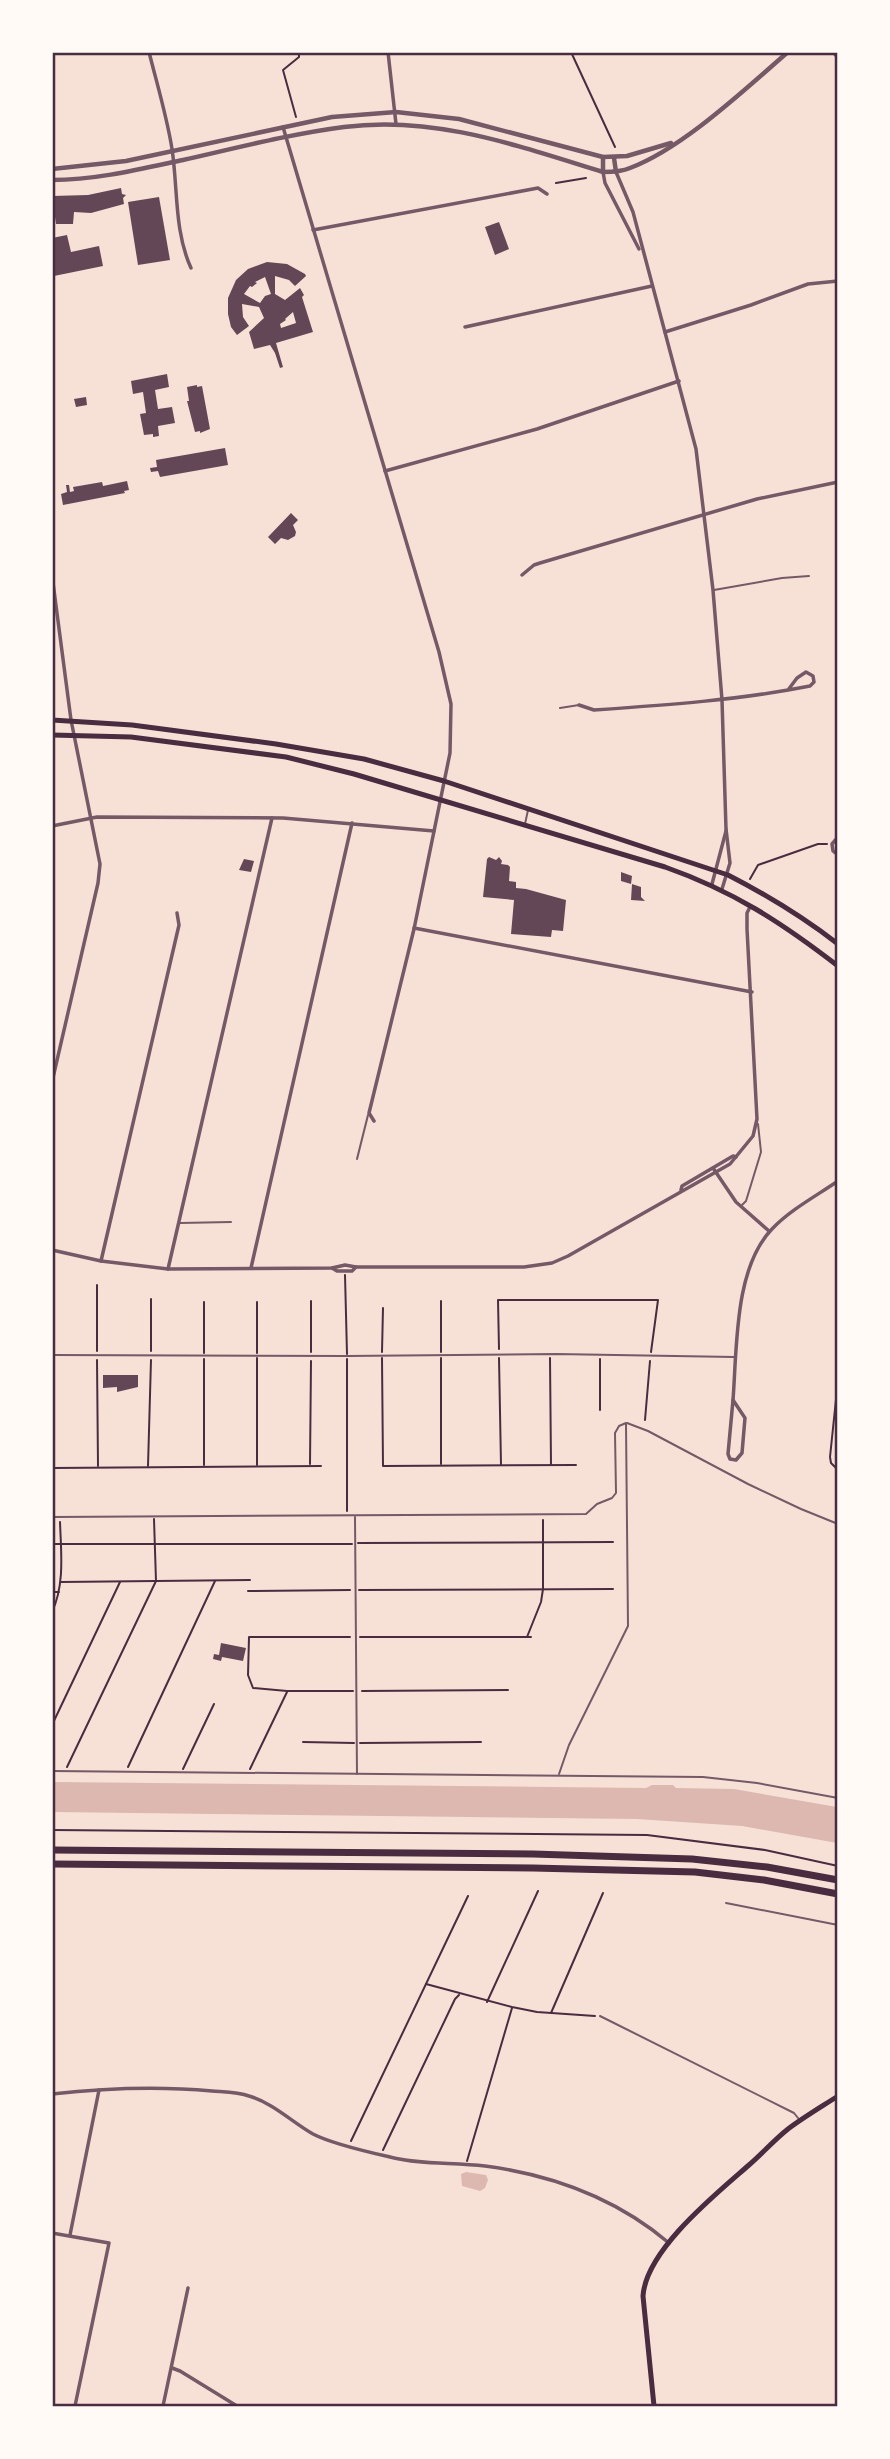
<svg xmlns="http://www.w3.org/2000/svg" width="890" height="2459" font-family="Rubik,sans-serif">
<rect width="100%" height="100%" fill="#f7e1d7"/>
<g fill="#dcb8b0">
<polygon points="53,1782 646,1788 652,1785 673,1785 676,1788 734,1789 837,1807 837,1843 742,1826 637,1819 53,1812"/>
<polygon points="466,2172 486,2175 488,2180 485,2188 480,2191 462,2186 461,2174"/>
</g>
<g fill="#644757" fill-rule="evenodd">
<polygon points="121,188 122,194 126,195 123,198 124,204 91,213 74,212 73,224 56,224 52,196 88,195"/>
<polygon points="159,197 170,260 138,265 128,202"/>
<polygon points="499,222 509,249 495,255 485,227"/>
<polygon points="67,235 71,252 99,246 103,266 54,276 52,238"/>
<path d="M267 262 287 264 305 274 306 276 295 286 289 280 275 276V294L285 300 300 288 304 295 302 297 313 332 276 343 283 367 280 368 275 353 270 345 254 349 249 332 264 318 259 307 242 304 243 317 249 326 237 335 231 327 228 314V298L236 280 248 269ZM265 277 271 294 265 296 260 303 244 294 250 286 252 287 257 283 255 282ZM293 312 296 323 281 328 280 324 286 320 285 319Z"/>
<polygon points="167,374 169,387 155,390 158,409 172,407 175,423 158,426 159,436 153,437 153,434 144,435 140,414 146,413 143,392 133,394 131,381"/>
<polygon points="197,385 197,387 202,386 210,429 200,433 200,431 195,432 187,401 189,401 187,387"/>
<polygon points="86,397 87,405 76,407 74,399"/>
<polygon points="225,448 228,465 160,477 158,471 151,472 150,468 157,467 156,460"/>
<polygon points="127,481 129,490 124,491 125,493 63,505 61,494 67,492 66,485 69,485 70,492 74,491 73,487 102,482 103,486"/>
<polygon points="291,513 298,520 293,525 296,532 295,536 288,540 281,538 275,544 268,537"/>
<polygon points="489,857 496,860 499,857 502,861 501,864 508,865 510,867 509,881 516,882 516,888 526,889 566,900 563,931 552,930 551,937 511,934 514,900 483,897 487,859"/>
<polygon points="244,859 254,861 251,872 239,870"/>
<polygon points="621,872 632,876 631,884 621,881"/>
<polygon points="632,884 641,887 641,897 645,901 631,900"/>
<polygon points="103,1375 138,1375 138,1387 117,1392 117,1387 103,1388"/>
<polygon points="221,1643 246,1648 243,1661 222,1657 221,1661 213,1659 214,1654 219,1655"/>
</g>
<g fill="none" stroke-linecap="round" stroke-linejoin="round">
<g stroke="#4a2c40" stroke-width="2">
<polyline points="571,52 615,147"/>
<polyline points="296,117 283,70 299,57 299,52"/>
<polyline points="556,183 586,178"/>
<polyline points="750,879 758,865 818,844 827,844"/>
<polyline points="345,1275 347,1354"/>
<polyline points="97,1285 97,1351"/>
<polyline points="151,1299 151,1351"/>
<polyline points="311,1301 311,1352"/>
<polyline points="441,1301 441,1352"/>
<polyline points="257,1302 257,1353"/>
<polyline points="499,1349 498,1300 658,1300 651,1352"/>
<polyline points="382,1352 383,1308"/>
<polyline points="204,1353 204,1302"/>
<polyline points="382,1358 383,1466 576,1465"/>
<polyline points="441,1358 441,1464"/>
<polyline points="499,1358 501,1465"/>
<polyline points="550,1358 551,1465"/>
<polyline points="204,1359 204,1465"/>
<polyline points="347,1359 347,1511"/>
<polyline points="97,1360 98,1466"/>
<polyline points="838,1380 830,1457 831,1463 838,1470"/>
<polyline points="600,1410 600,1359"/>
<polyline points="645,1420 650,1361"/>
<polyline points="310,1464 311,1361"/>
<polyline points="257,1465 257,1358"/>
<polyline points="148,1466 151,1360"/>
<polyline points="52,1468 321,1466"/>
<polyline points="358,1543 613,1542"/>
<polyline points="52,1544 352,1544"/>
<polyline points="61,1582 250,1580"/>
<polyline points="359,1590 613,1589"/>
<polyline points="248,1591 350,1590"/>
<polyline points="52,1592 59,1592"/>
<path d="M52 1612C65 1584 61 1552 60 1522"/>
<polyline points="350,1637 249,1637 248,1675 253,1688 287,1691 353,1691"/>
<polyline points="360,1637 531,1637"/>
<polyline points="527,1637 541,1602 543,1589 543,1520"/>
<polyline points="362,1691 508,1690"/>
<polyline points="52,1725 120,1582"/>
<polyline points="303,1742 354,1743"/>
<polyline points="360,1743 481,1742"/>
<polyline points="67,1767 156,1581 154,1519"/>
<polyline points="128,1767 215,1581"/>
<polyline points="183,1769 214,1704"/>
<polyline points="250,1769 287,1692"/>
<polyline points="52,1830 647,1835 765,1850 838,1866"/>
<polyline points="426,1984 512,2007 537,2012 595,2016"/>
<polyline points="487,2002 538,1891"/>
<polyline points="551,2013 603,1893"/>
<polyline points="351,2141 468,1896"/>
<polyline points="383,2150 455,1999 459,1995"/>
<polyline points="467,2161 512,2008"/>
</g>
<g stroke="#755966" stroke-width="2">
<polyline points="714,590 782,578 809,576"/>
<polyline points="560,708 579,705"/>
<polyline points="525,824 528,810"/>
<polyline points="357,1159 368,1115"/>
<polyline points="742,1205 746,1201 761,1152 758,1124"/>
<polyline points="180,1223 231,1222"/>
<polyline points="52,1355 347,1356 556,1354 734,1357"/>
<polyline points="627,1423 648,1431 748,1484 801,1509 838,1524"/>
<polyline points="52,1517 586,1514 597,1504 612,1498 616,1493 615,1433 619,1426 626,1423"/>
<polyline points="355,1517 357,1774"/>
<polyline points="52,1771 703,1777 757,1783 838,1798"/>
<polyline points="559,1774 569,1745 628,1626 626,1424"/>
<polyline points="726,1903 838,1925"/>
<polyline points="600,2016 794,2113 798,2118"/>
</g>
<g stroke="#755966" stroke-width="3.5">
<path d="M149 52C157 84 167 117 172 149 178 188 174 231 191 268"/>
<polyline points="388,52 396,124"/>
<polyline points="833,52 838,58"/>
<polyline points="283,127 439,652 451,704 450,753 414,929 369,1113 374,1121"/>
<polyline points="603,172 605,183 639,249"/>
<polyline points="616,172 633,212 696,449 713,590 722,700 726,829 730,863 722,889"/>
<polyline points="313,230 538,188 547,194"/>
<polyline points="465,327 652,286"/>
<polyline points="665,332 751,305 808,284 838,281"/>
<polyline points="385,471 537,429 679,381"/>
<polyline points="52,575 71,720 100,864 98,883 52,1082"/>
<polyline points="522,575 534,565 540,563 757,499 838,482"/>
<path d="M579 705 594 710C667 705 739 700 810 686L814 682 813 676 806 672 797 678 788 690"/>
<polyline points="52,826 97,817 283,818 434,831"/>
<polyline points="838,837 832,844 833,851 838,855"/>
<polyline points="712,884 726,831"/>
<polyline points="414,928 752,992"/>
<polyline points="713,1168 736,1202 769,1231"/>
<polyline points="681,1190 682,1186 733,1156 736,1157"/>
<polyline points="52,1250 101,1261 168,1269 332,1268 345,1265 356,1267 524,1267 552,1263 568,1256 730,1164 753,1136 757,1119 747,929 747,913 750,907"/>
<polyline points="101,1261 179,925 177,913"/>
<polyline points="251,1268 352,823"/>
<polyline points="332,1268 337,1271 352,1271 356,1267"/>
<polyline points="168,1269 272,818"/>
<path d="M733 1400C737 1349 734 1268 772 1229 790 1210 816 1196 838 1181"/>
<polygon points="733,1400 745,1418 742,1453 736,1460 730,1459 728,1454"/>
<path d="M52 2094C105 2088 159 2086 212 2091 224 2092 238 2092 249 2096 273 2103 292 2122 313 2134 332 2144 368 2152 390 2157 421 2165 453 2162 485 2166 553 2175 617 2199 669 2243"/>
<polyline points="52,2233 109,2243 75,2406"/>
<polyline points="70,2235 99,2090"/>
<polyline points="172,2368 180,2371 237,2406"/>
<polyline points="163,2406 188,2288"/>
</g>
<g stroke="#755966" stroke-width="4.5">
<polyline points="614,158 616,172"/>
<polyline points="52,169 126,161 332,117 396,112 459,119 603,157 627,156 671,143"/>
<polyline points="603,172 603,157"/>
<path d="M52 180C96 180 141 169 183 160 236 148 290 134 344 127 434 115 518 146 603 172 612 172 621 172 630 168 683 148 744 90 788 52"/>
</g>
<g stroke="#4a2c40" stroke-width="5">
<path d="M52 720 132 725 276 744 364 759 444 781 728 875C767 895 803 917 838 944"/>
<path d="M52 735 131 737 286 757 354 774 665 867C733 891 781 922 838 966"/>
<path d="M654 2406 643 2296C646 2250 716 2194 749 2165 762 2154 774 2140 788 2129 804 2117 821 2107 838 2096"/>
</g>
<g stroke="#4a2c40" stroke-width="7">
<polyline points="52,1850 533,1854 692,1859 767,1867 838,1880"/>
<polyline points="52,1864 533,1868 695,1872 764,1880 838,1894"/>
</g>
</g>
<rect width="890" height="2459" fill="none" stroke="#fffaf5" stroke-width="108"/>
<rect x="54" y="54" width="782" height="2351" fill="none" stroke="#4a2c40" stroke-width="2.5"/>
</svg>
